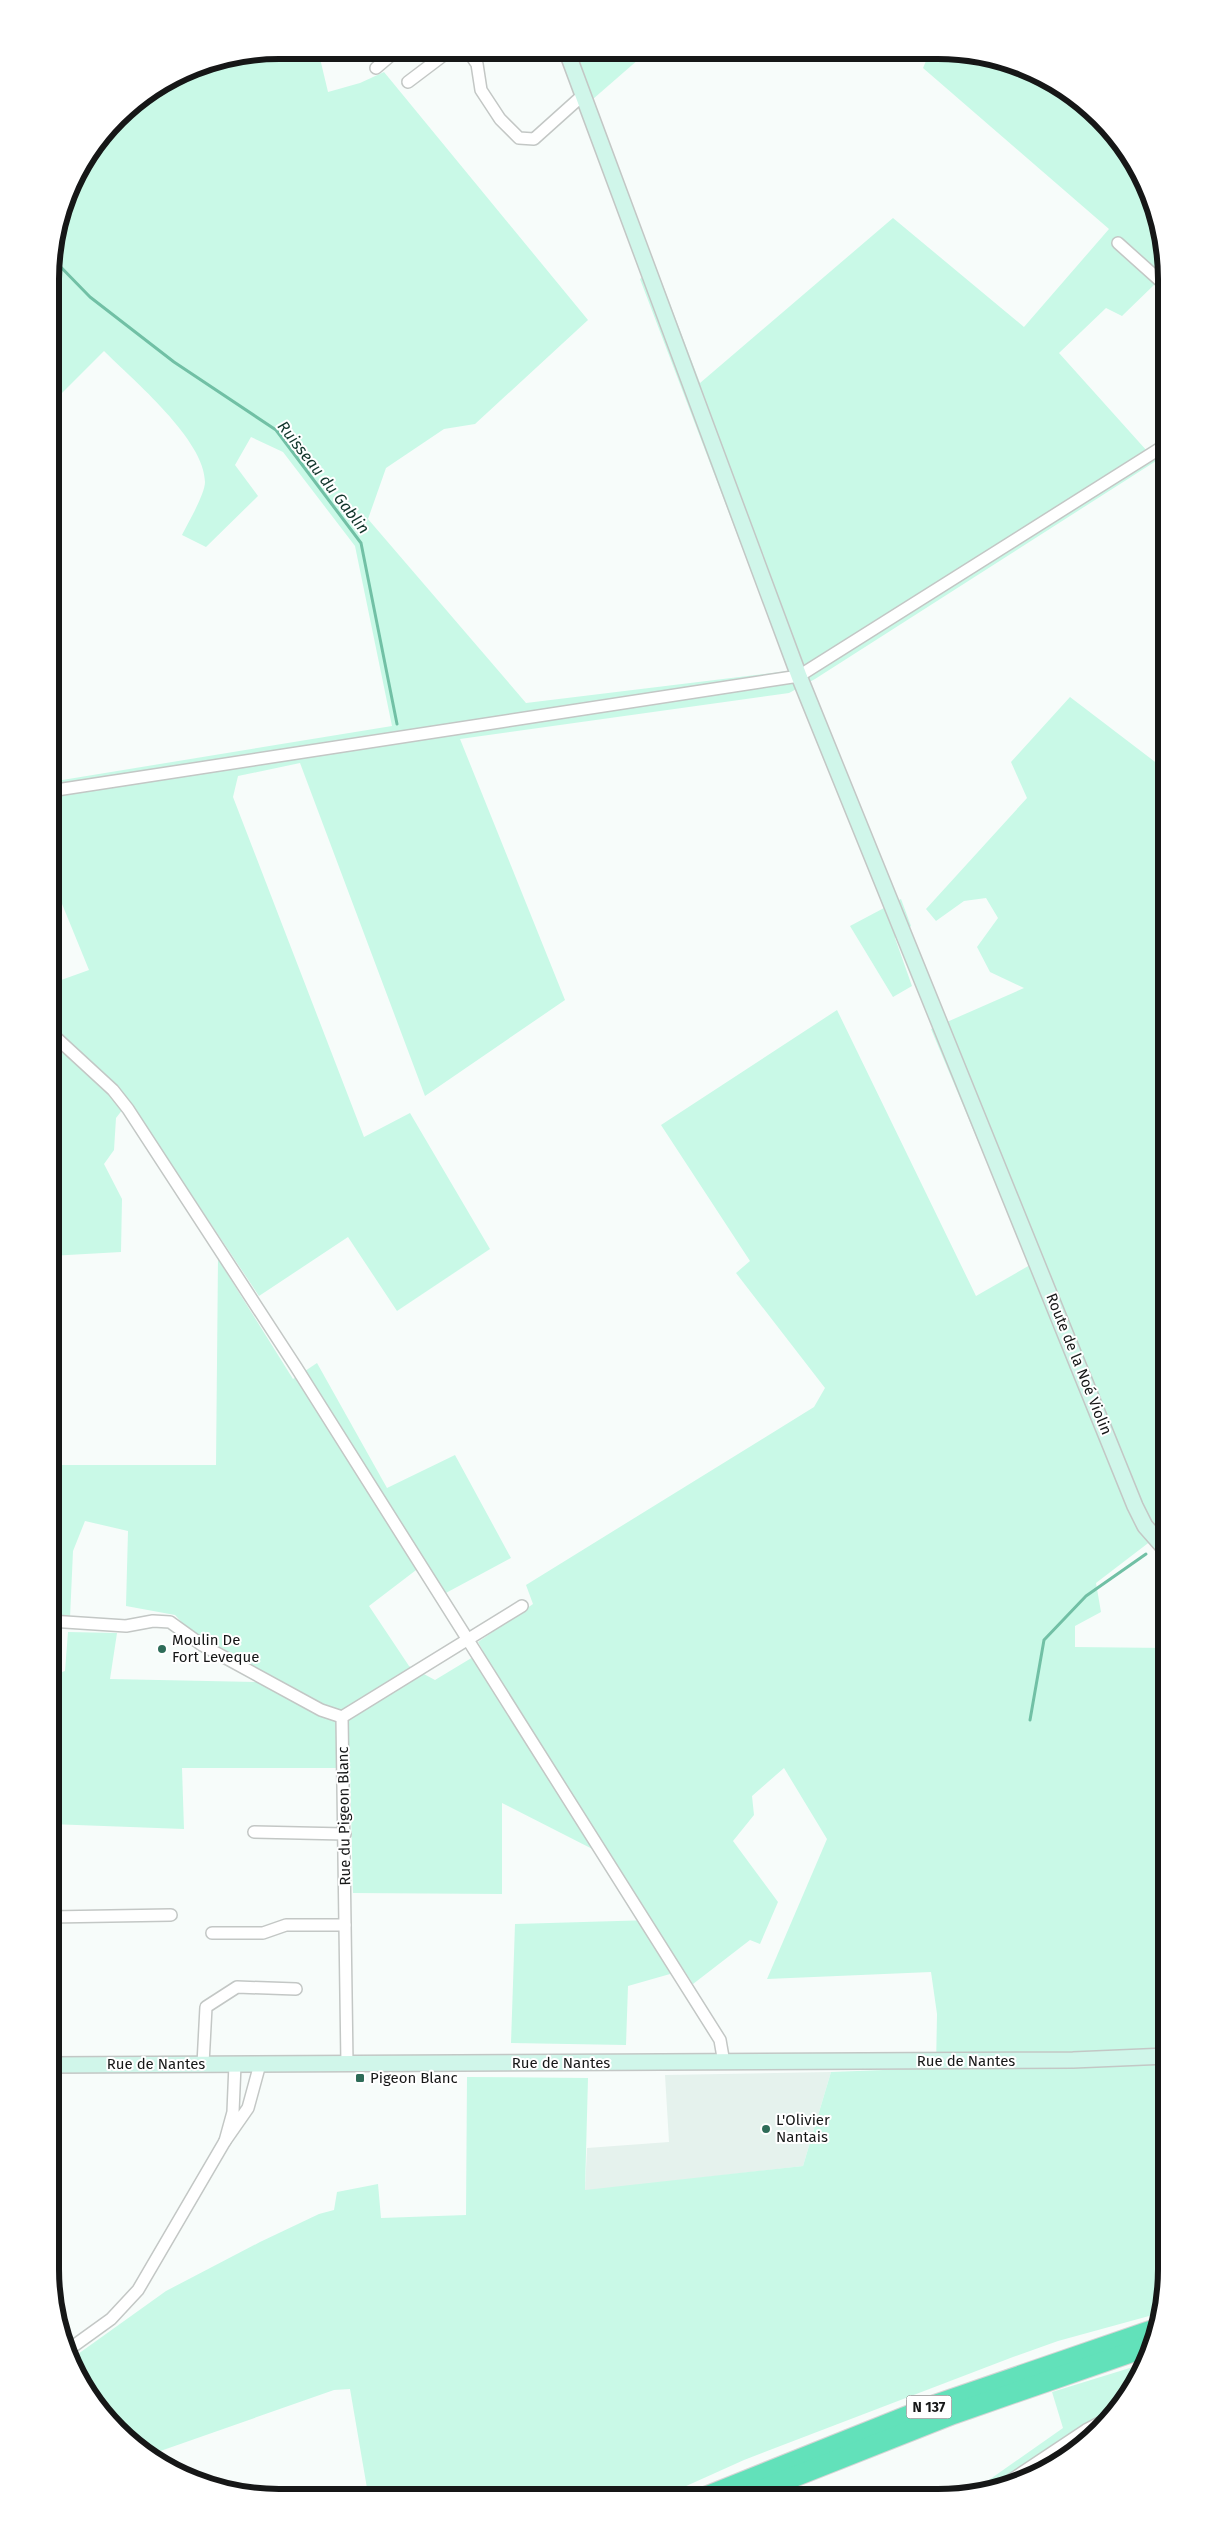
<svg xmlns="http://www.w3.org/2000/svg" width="1217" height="2548" font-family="'Fira Sans',sans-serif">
<rect width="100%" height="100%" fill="#f7fcfa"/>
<polygon fill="#e5f2ed" points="831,2072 803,2166 585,2191 587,2148 669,2142 665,2075"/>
<g fill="#c9f9e7">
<path d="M279 50H318L328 92 360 83 384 72 588 320 475 424 444 429 386 468 368 519 526 703 789 671 640 279 656 267 700 383 893 218 1024 327 1109 229 923 68 929 54H983L1039 73 1089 107 1136 164 1159 219 1167 292 1156 283 1122 316 1106 308 1059 353 1156 461 815 679 789 693 460 739 565 1000 425 1096 300 763 238 776 233 797 364 1137 410 1113 490 1249 397 1311 348 1237 259 1296 129 1101 116 1118 114 1150 104 1164 122 1199 121 1252 50 1256V984L89 970 60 899 50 905V782L392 726 355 546 283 452 251 437 235 465 258 496 206 547 182 535C188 523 205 494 205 482 205 440 133 380 104 351L50 405 51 263 74 177 128 107 191 67Z"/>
<polygon points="576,52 647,52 593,99"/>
<path d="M1070 697 1167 771V1540L1160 1534 1096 1583 1101 1612 1075 1626V1647L1167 1648V2043H1163L1159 2093 1167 2113V2138L1160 2139C1170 2190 1172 2262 1160 2313L1058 2341 1013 2357 744 2460 664 2496 368 2494 350 2389 334 2390 149 2455 128 2441 88 2396 71 2359 166 2291 260 2242 319 2214 334 2210 337 2192 378 2184 381 2218 466 2215 467 2077 588 2078 585 2190 803 2166 831 2072 936 2068 937 2014 931 1972 767 1979 827 1839 784 1768 752 1796 754 1815 733 1841 778 1902 760 1944 750 1940 693 1984 684 1970 628 1986 626 2045 511 2043 515 1924 652 1920 614 1860 502 1803V1894L353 1893 350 1768H182L184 1829 50 1824V1676L65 1671 68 1632 117 1633 110 1679 259 1682 261 1670 187 1628 175 1615 126 1606 128 1531 85 1521 73 1551 70 1618 50 1614V1465H216L218 1259 293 1379 317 1363 387 1488 455 1455 511 1558 444 1594 424 1564 369 1606 409 1666 435 1680 483 1651 478 1642 533 1604 526 1585 814 1407 825 1388 736 1273 750 1261 661 1125 837 1010 976 1296 1030 1265 931 1029 1024 988 990 972 977 947 998 918 986 898 964 901 936 921 926 909 1027 798 1011 762Z"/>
<polygon points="901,899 911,926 895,938 912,986 893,997 850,926"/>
<polygon points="1146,2363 1117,2409 1089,2421 1090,2438 1065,2460 998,2490 969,2494 1063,2428 1052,2392"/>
</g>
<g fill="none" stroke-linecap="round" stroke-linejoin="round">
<g stroke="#71c0a5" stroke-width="3">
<polyline points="52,258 90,297 174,362 276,430 361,543 397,724"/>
<polyline points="1030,1720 1044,1640 1086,1596 1146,1554"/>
</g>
<defs>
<g id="street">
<polyline points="468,51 477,64 481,90 500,119 519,138 534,139 583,95"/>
<polyline points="376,68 396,51"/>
<polyline points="408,82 449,51"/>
<polyline points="1118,243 1167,287"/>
<polyline points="50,791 799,676 1167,444"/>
<polyline points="50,1032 113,1090 128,1109 296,1367 720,2040 724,2063"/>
<polyline points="50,1621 126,1626 153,1621 170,1622 202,1645 321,1710 342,1717"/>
<polyline points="254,1832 345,1834"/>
<polyline points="50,1917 171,1915"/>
<polyline points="212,1933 263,1933 286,1925 345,1925"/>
<polyline points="203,2064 206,2007 237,1987 296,1989"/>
<polyline points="235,2064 233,2112 225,2141 248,2108 260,2064"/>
<polyline points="347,2064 342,1717 522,1606"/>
<polyline points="68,2350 111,2319 138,2290 225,2141"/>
<polyline points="996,2490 1086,2430 1113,2416"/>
</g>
<g id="secondary">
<polyline points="567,52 799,676 1135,1506 1145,1526 1167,1551"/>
<polyline points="50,2065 1073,2060 1167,2056"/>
</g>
<g id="highway">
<polyline points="705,2497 935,2405 1156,2329"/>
<polyline points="743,2497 953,2414 1152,2345"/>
</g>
</defs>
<use href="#street" stroke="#c3c7c5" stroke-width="14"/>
<use href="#secondary" stroke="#c3c7c5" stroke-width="18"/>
<use href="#highway" stroke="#d5d5d5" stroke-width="22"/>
<use href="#street" stroke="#fff" stroke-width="11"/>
<use href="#secondary" stroke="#d0f6ea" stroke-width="15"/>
<use href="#highway" stroke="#62e1ba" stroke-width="20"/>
</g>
<g fill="#2e6c58" stroke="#fff" stroke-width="2">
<circle cx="162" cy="1649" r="5"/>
<rect x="355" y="2073" width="10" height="10" rx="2.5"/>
<circle cx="766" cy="2129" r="5"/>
</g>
<g text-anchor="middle" stroke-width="4" stroke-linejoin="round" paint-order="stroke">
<rect fill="#fff" stroke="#5c5d5d" stroke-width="1" x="906.5" y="2395.5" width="45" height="23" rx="4"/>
<g font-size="14" font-weight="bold" fill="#161717">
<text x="929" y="2412">N 137</text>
</g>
<g font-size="15" fill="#161717" stroke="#fff">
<text transform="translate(1079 1364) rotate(68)" y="5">Route de la Noé Violin</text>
<text transform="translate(344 1816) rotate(-91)" y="5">Rue du Pigeon Blanc</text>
<text x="966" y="2066">Rue de Nantes</text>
<text x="561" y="2068">Rue de Nantes</text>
<text x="156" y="2069">Rue de Nantes</text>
</g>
<g font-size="15" fill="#161717" stroke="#fff" text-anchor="start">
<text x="172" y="1645">Moulin De<tspan x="172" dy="17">Fort Leveque</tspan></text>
<text x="370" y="2083">Pigeon Blanc</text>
<text x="776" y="2125">L'Olivier<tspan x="776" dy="17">Nantais</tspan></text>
</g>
<g font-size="16" font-style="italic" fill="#10352a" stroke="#fff">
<text transform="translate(324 477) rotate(52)" y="6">Ruisseau du Gablin</text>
</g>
</g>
<path d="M0 0H1217V2548H0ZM279 59H938A220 220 0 0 1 1158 279V2269A220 220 0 0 1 938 2489H279A220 220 0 0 1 59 2269V279A220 220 0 0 1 279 59Z" fill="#fff" fill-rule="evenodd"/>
<path fill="none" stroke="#161717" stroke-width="6" d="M279 59H938A220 220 0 0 1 1158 279V2269A220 220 0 0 1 938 2489H279A220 220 0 0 1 59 2269V279A220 220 0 0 1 279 59Z"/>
</svg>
